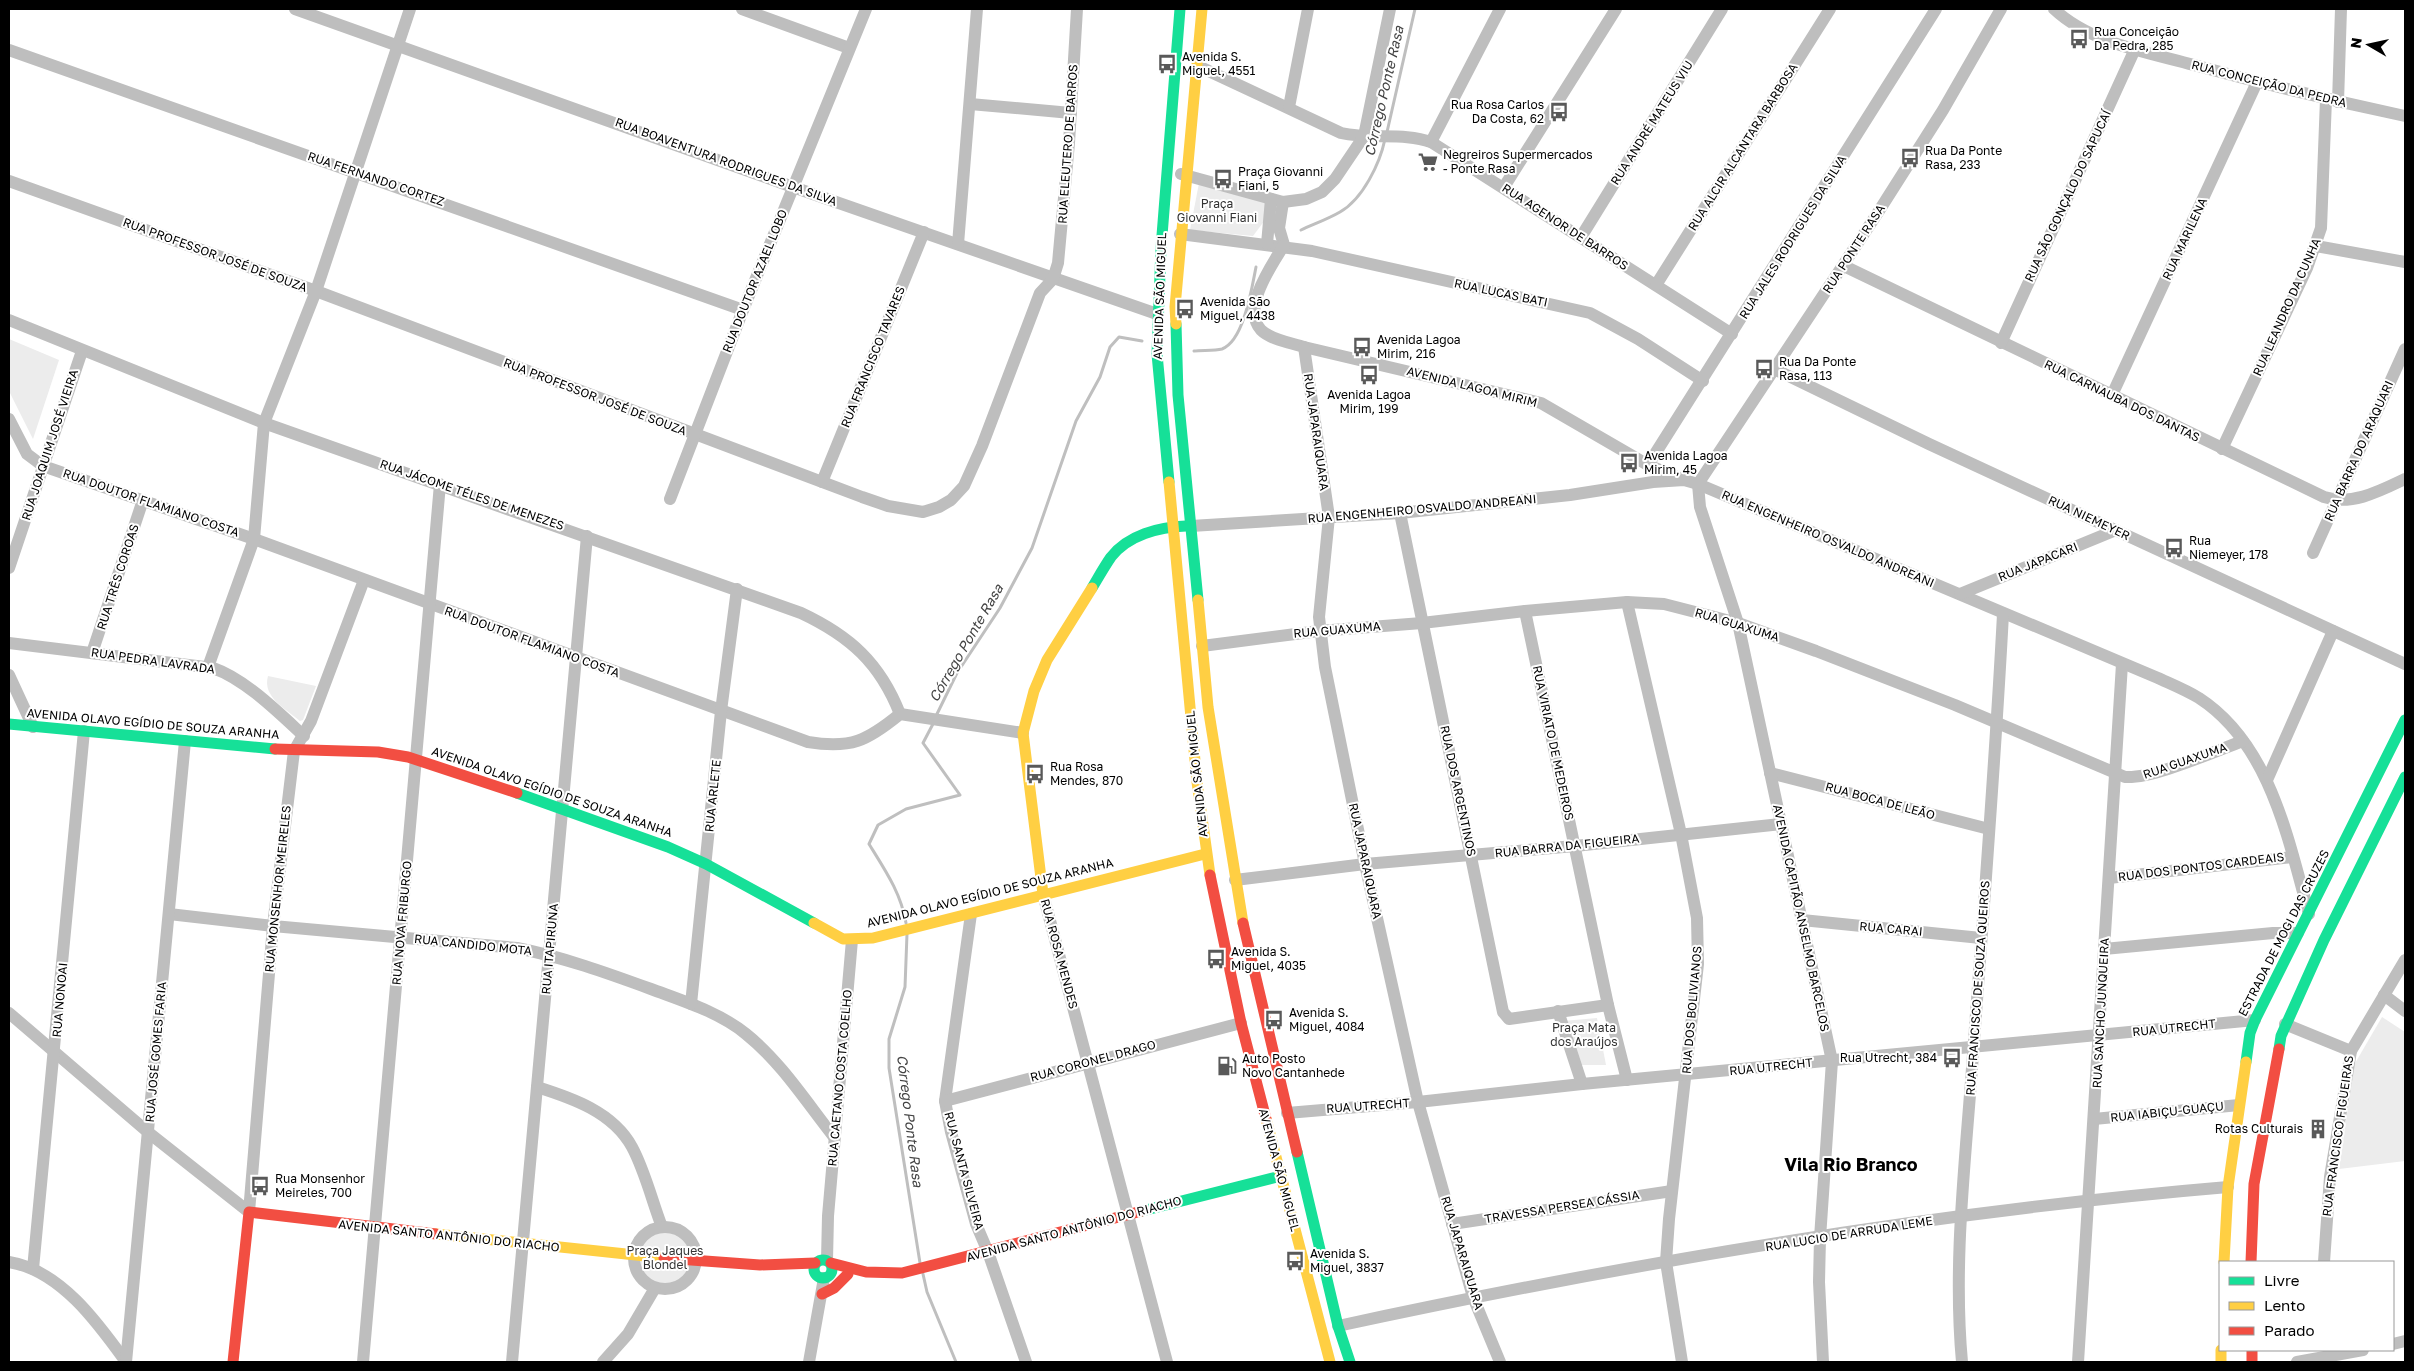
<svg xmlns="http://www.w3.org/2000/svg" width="2414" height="1371" font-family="'Golos Text',sans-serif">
<rect width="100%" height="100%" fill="#fff"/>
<g fill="#ececec">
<polygon points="1199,183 1265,202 1265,220 1253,236 1190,230"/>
<polygon points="9,339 59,360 33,439 9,391"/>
<path d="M268 676 316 686 303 720 300 721C286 709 262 697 268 676Z"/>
<polygon points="2382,1017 2405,1032 2405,1161 2339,1169 2354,1065"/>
<polygon points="1597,1018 1606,1065 1578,1065 1563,1021"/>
<circle cx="665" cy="1258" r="29"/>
</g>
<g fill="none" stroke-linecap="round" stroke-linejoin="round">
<g stroke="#bfbfbf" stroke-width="3">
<polyline points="1387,132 1415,9"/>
<path d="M1301 230C1314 224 1328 219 1340 212 1363 199 1380 163 1385 139"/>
<path d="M1194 351C1202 350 1214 351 1222 349 1244 341 1252 287 1256 267"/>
<polyline points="936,716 957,673 1000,608 1032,548 1076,421 1100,377 1110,347 1119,337 1142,341"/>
<path d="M906 923C901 893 885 870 869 844L878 825 906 809 960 795 923 743 934 722"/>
<polyline points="907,934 905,987 889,1039 889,1068 920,1263"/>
<polyline points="923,1274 927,1292 956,1362"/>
</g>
<g stroke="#bebebe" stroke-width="12">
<polyline points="295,9 793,187 1157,314"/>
<polyline points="742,9 849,48"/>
<path d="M2054 9C2090 43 2147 52 2194 65 2264 84 2334 101 2405 116"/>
<polyline points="9,50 743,310"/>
<path d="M1198 66 1341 133C1371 140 1403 132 1431 142L1732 334"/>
<polyline points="2338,102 2341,9"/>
<polyline points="970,104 1071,113"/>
<polyline points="1289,107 1308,9"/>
<polyline points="1431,142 1500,9"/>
<polyline points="1181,174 1283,202 1306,199 1322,192 1335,179 1364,136 1390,9"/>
<polyline points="9,181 316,291 862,497 888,506 923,512 939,507 951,500 964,486 982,446 1040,293 1053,279 1058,263 1069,143 1077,9"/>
<polyline points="1504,187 1616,9"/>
<polyline points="1283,202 1279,228 1284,245"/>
<polyline points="1180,234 1312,251 1590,313 1638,339 1703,381"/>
<polyline points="1581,237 1722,9"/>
<polyline points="958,244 977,9"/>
<polyline points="1267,244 1271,199"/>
<path d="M1284 245C1272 265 1241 308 1261 330 1271 340 1292 343 1304 347L1541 403 1648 465 1682 479"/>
<polyline points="2316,246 2405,262"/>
<path d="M1844 266 2324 497C2352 506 2380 491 2405 479"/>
<polyline points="1656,285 1830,9"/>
<path d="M9 320 264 423 801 613C850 636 880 663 900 714"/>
<polyline points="2001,343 2135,49"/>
<polyline points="1304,347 1329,517 1319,617 1325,667 1365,864 1418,1102 1473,1297 1500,1362"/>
<polyline points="1774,369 1929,444 2405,664"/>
<polyline points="2112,395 2257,82"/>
<path d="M9 419 27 454 43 466 254 539 808 742C851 749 867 741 900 714L1023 733"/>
<polyline points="2222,449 2307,268 2321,228 2326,99"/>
<polyline points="1648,465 1936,9"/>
<polyline points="822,482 924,232"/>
<polyline points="670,499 743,310 866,9"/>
<polyline points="1400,513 1503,1012 1509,1019 1608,1005"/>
<path d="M1191 526 1400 513 1570 495 1653 482 1684 480 1698 484 2158 678C2171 684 2186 690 2199 698 2270 744 2288 839 2309 914"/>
<polyline points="2313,553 2405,349"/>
<polyline points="9,568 82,351"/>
<polyline points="1960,594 2116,530"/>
<polyline points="1627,602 1681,834 1697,918 1698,964 1669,1219 1666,1262 1682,1362"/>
<polyline points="1525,611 1608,1005 1627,1080"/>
<path d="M9 643 213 668C245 679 279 713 304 736"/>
<path d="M1202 646 1319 631 1422 623 1525 611 1627 602 1664 604 1738 623 1816 651 1955 705 2125 777C2153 779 2215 751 2243 741"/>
<polyline points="92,653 143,500"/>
<polyline points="208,667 254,539 264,423 316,291 410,9"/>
<polyline points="9,675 33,727"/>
<polyline points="1770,773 1989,829"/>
<polyline points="2267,780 2333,631"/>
<polyline points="2109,878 2293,857"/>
<polyline points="1235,880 1365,864 1575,846 1781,824"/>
<polyline points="1043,894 1167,1362"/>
<path d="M169 914 273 926 517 948C563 957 607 973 651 989 683 1001 719 1012 746 1034 781 1062 807 1103 834 1137"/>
<polyline points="971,914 945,1101 951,1132 976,1224 988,1252 1026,1362"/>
<polyline points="1802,920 1981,938"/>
<polyline points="2104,949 2273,933 2298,933"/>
<polyline points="2384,995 2405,1011"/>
<polyline points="691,1004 721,711 737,589"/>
<polyline points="1558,1011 1582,1084"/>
<polyline points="9,1013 149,1133 249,1212"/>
<polyline points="2285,1024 2351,1051"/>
<path d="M537 1087C572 1098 613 1112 632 1147 645 1171 652 1201 662 1227"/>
<polyline points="945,1101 1241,1023"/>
<polyline points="1287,1113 1418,1102 1582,1084 2255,1020"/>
<polyline points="2094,1119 2239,1105"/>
<polyline points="249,1212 273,926 294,751 311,721 364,580"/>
<polyline points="1452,1224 1672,1191"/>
<circle cx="665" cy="1258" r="31"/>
<polyline points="827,1260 828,1216 852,940"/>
<path d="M9 1262C60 1270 98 1323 126 1362"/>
<polyline points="2324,1262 2330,1177 2351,1051 2405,960"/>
<polyline points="33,1269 84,731"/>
<path d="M1338 1326C1630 1263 1930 1212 2228 1187"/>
<polyline points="2393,1344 2405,1341"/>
<polyline points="126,1362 185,741"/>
<polyline points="363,1362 440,484"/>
<polyline points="512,1362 587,536"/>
<polyline points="603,1362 628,1334 655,1288"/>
<polyline points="809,1362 824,1278"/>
<polyline points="1823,1362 1819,1282 1820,1238 1832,1061 1738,623 1700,507 1698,484 1877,214 1943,110 2001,9"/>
<path d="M1962 1362C1953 1264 1965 1166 1972 1068 1983 917 1995 766 2003 614"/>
<polyline points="2078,1362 2122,664"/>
<polyline points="2297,1362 2363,1350"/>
</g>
<g stroke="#16e098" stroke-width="11">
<polyline points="1176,324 1178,395 1198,600"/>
<polyline points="1169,482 1157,354 1161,248 1180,9"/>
<path d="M1092 588C1098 578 1104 567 1111 557 1128 535 1159 527 1186 526"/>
<polyline points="9,724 275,749"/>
<polyline points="517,793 668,847 706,864 814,923"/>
<polyline points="2279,1049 2281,1036 2324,940 2405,777"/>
<polyline points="2246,1062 2250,1033 2255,1020 2405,720"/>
<polyline points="1297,1152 1338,1326 1350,1362"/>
<polyline points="1142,1211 1281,1176"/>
<circle cx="823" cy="1269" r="9"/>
</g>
<g stroke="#ffcf43" stroke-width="11">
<polyline points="1176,324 1175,307 1202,9"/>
<polyline points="1169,482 1197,782 1210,875"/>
<polyline points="1198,600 1208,707 1243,923"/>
<polyline points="1043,894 1023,733 1034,691 1047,660 1092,588"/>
<polyline points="814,923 843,939 873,938 1205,854"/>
<polyline points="1266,1119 1330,1362"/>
<polyline points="436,1234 664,1258"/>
<polyline points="2224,1262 2228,1187 2246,1062"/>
<polyline points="2221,1350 2221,1362"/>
</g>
<g stroke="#f24e42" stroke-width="11">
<polyline points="275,749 378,752 408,757 517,793"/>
<polyline points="1210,875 1241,1023 1266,1119"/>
<polyline points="1243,923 1297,1152"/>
<polyline points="664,1258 760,1265 815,1263"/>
<polyline points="2251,1262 2254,1184 2279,1049"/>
<polyline points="831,1263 866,1272 902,1273 1142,1211"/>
<polyline points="822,1294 834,1288 848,1274"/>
<polyline points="2252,1350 2252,1362"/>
<polyline points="233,1362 249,1212 436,1234"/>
</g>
</g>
<defs>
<symbol id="bus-bare" viewBox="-9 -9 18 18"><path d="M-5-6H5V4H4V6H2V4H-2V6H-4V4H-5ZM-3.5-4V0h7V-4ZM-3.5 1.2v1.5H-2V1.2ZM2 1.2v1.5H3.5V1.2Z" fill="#595959" stroke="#fff" stroke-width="2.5" paint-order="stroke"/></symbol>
<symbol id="supermarket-bare" viewBox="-9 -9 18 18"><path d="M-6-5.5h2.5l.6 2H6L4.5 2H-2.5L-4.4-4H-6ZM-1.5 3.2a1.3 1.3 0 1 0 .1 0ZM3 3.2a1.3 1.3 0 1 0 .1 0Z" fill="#595959" stroke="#fff" stroke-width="2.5" paint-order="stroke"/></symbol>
<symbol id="fuel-bare" viewBox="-9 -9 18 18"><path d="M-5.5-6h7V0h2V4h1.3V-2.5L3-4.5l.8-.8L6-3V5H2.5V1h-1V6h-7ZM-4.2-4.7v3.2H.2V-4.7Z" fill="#595959" stroke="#fff" stroke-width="2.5" paint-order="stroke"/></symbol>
<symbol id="building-bare" viewBox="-9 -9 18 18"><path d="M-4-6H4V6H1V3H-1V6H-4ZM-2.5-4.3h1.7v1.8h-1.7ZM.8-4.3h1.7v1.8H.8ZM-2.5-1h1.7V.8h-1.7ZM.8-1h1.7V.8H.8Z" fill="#595959" stroke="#fff" stroke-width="2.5" paint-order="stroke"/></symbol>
</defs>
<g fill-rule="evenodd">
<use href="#bus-bare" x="2065" y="25" width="28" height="28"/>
<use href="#bus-bare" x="1153" y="50" width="28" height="28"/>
<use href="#bus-bare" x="1545" y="98" width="28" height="28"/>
<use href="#bus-bare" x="1896" y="144" width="28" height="28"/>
<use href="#supermarket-bare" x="1414" y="148" width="28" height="28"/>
<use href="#bus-bare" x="1209" y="165" width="28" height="28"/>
<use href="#bus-bare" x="1171" y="295" width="28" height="28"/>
<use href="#bus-bare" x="1348" y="333" width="28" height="28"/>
<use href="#bus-bare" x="1750" y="355" width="28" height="28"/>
<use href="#bus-bare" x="1355" y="361" width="28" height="28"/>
<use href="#bus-bare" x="1615" y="449" width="28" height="28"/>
<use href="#bus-bare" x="2160" y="534" width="28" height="28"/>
<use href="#bus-bare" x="1021" y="760" width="28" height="28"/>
<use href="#bus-bare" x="1202" y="945" width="28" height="28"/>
<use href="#bus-bare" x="1260" y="1006" width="28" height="28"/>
<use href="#bus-bare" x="1938" y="1044" width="28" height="28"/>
<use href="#fuel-bare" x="1213" y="1052" width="28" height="28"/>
<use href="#building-bare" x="2304" y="1115" width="28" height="28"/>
<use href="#bus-bare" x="246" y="1172" width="28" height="28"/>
<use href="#bus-bare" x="1281" y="1247" width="28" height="28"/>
</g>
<g text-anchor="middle" stroke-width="4" stroke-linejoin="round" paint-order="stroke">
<g font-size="12" fill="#000" stroke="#fff" text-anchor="start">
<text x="2094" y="36">Rua Conceição<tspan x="2094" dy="14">Da Pedra, 285</tspan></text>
<text x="1182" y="61">Avenida S.<tspan x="1182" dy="14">Miguel, 4551</tspan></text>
<text x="1544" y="109" text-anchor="end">Rua Rosa Carlos<tspan x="1544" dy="14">Da Costa, 62</tspan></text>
<text x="1925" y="155">Rua Da Ponte<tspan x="1925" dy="14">Rasa, 233</tspan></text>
<text x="1443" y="159">Negreiros Supermercados<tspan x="1443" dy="14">- Ponte Rasa</tspan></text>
<text x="1238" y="176">Praça Giovanni<tspan x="1238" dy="14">Fiani, 5</tspan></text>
<text x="1200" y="306">Avenida São<tspan x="1200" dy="14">Miguel, 4438</tspan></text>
<text x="1377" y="344">Avenida Lagoa<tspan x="1377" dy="14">Mirim, 216</tspan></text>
<text x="1779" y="366">Rua Da Ponte<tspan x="1779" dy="14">Rasa, 113</tspan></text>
<text x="1369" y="399" text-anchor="middle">Avenida Lagoa<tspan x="1369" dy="14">Mirim, 199</tspan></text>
<text x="1644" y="460">Avenida Lagoa<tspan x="1644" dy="14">Mirim, 45</tspan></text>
<text x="2189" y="545">Rua<tspan x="2189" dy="14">Niemeyer, 178</tspan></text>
<text x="1050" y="771">Rua Rosa<tspan x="1050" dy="14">Mendes, 870</tspan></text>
<text x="1231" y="956">Avenida S.<tspan x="1231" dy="14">Miguel, 4035</tspan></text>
<text x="1289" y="1017">Avenida S.<tspan x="1289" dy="14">Miguel, 4084</tspan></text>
<text x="1937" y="1062" text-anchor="end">Rua Utrecht, 384</text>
<text x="1242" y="1063">Auto Posto<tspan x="1242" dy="14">Novo Cantanhede</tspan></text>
<text x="2303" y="1133" text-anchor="end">Rotas Culturais</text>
<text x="275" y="1183">Rua Monsenhor<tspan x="275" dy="14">Meireles, 700</tspan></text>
<text x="1310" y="1258">Avenida S.<tspan x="1310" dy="14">Miguel, 3837</tspan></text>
</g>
<g font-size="12" fill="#000" stroke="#fff">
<text transform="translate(2269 84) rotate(14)" y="4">RUA CONCEIÇÃO DA PEDRA</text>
<text transform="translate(1652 123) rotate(-58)" y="4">RUA ANDRÉ MATEUS VIU</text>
<text transform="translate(1068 144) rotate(-86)" y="4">RUA ELEUTERO DE BARROS</text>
<text transform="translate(1743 147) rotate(-58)" y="4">RUA ALCIR ALCANTARA BARBOSA</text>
<text transform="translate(726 162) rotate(20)" y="4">RUA BOAVENTURA RODRIGUES DA SILVA</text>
<text transform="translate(376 179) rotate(19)" y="4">RUA FERNANDO CORTEZ</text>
<text transform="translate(2068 196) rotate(-65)" y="4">RUA SÃO GONÇALO DO SAPUCAÍ</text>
<text transform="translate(1565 227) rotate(33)" y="4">RUA AGENOR DE BARROS</text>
<text transform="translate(1793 237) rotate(-58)" y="4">RUA JALES RODRIGUES DA SILVA</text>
<text transform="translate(2185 239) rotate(-65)" y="4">RUA MARILENA</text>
<text transform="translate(1854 249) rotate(-57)" y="4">RUA PONTE RASA</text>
<text transform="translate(215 255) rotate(20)" y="4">RUA PROFESSOR JOSÉ DE SOUZA</text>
<text transform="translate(755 281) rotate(-68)" y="4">RUA DOUTOR AZAEL LOBO</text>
<text transform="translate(1501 293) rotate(12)" y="4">RUA LUCAS BATI</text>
<text transform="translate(1160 296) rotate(-88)" y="4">AVENIDA SÃO MIGUEL</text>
<text transform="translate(2287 307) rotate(-66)" y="4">RUA LEANDRO DA CUNHA</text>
<text transform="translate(873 357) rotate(-68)" y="4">RUA FRANCISCO TAVARES</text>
<text transform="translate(1472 387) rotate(14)" y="4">AVENIDA LAGOA MIRIM</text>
<text transform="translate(595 397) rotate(21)" y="4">RUA PROFESSOR JOSÉ DE SOUZA</text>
<text transform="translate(2122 401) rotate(26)" y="4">RUA CARNAUBA DOS DANTAS</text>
<text transform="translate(1316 432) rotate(82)" y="4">RUA JAPARAIQUARA</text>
<text transform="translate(50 445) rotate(-72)" y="4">RUA JOAQUIM JOSÉ VIEIRA</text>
<text transform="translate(2359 451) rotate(-66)" y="4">RUA BARRA DO ARAQUARI</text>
<text transform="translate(472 495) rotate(19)" y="4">RUA JÁCOME TÉLES DE MENEZES</text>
<text transform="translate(151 503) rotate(19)" y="4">RUA DOUTOR FLAMIANO COSTA</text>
<text transform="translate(1422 509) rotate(-5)" y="4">RUA ENGENHEIRO OSVALDO ANDREANI</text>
<text transform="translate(2089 518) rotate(25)" y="4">RUA NIEMEYER</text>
<text transform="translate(1828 539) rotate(23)" y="4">RUA ENGENHEIRO OSVALDO ANDREANI</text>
<text transform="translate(2038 562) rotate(-22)" y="4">RUA JAPACARI</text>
<text transform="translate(118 577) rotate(-72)" y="4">RUA TRÊS COROAS</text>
<text transform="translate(1737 625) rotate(17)" y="4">RUA GUAXUMA</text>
<text transform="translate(1337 630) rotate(-5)" y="4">RUA GUAXUMA</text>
<text transform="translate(532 642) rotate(20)" y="4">RUA DOUTOR FLAMIANO COSTA</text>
<text transform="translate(153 661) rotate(8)" y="4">RUA PEDRA LAVRADA</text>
<text transform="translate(153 724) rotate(5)" y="4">AVENIDA OLAVO EGÍDIO DE SOUZA ARANHA</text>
<text transform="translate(1553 743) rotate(78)" y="4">RUA VIRIATO DE MEDEIROS</text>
<text transform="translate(2185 761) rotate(-19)" y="4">RUA GUAXUMA</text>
<text transform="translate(1197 774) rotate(-96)" y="4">AVENIDA SÃO MIGUEL</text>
<text transform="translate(1458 791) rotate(78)" y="4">RUA DOS ARGENTINOS</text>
<text transform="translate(552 792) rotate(19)" y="4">AVENIDA OLAVO EGÍDIO DE SOUZA ARANHA</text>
<text transform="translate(713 796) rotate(-84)" y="4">RUA ARLETE</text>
<text transform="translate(1880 801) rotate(15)" y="4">RUA BOCA DE LEÃO</text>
<text transform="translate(1567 846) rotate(-6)" y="4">RUA BARRA DA FIGUEIRA</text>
<text transform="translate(1365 861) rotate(78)" y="4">RUA JAPARAIQUARA</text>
<text transform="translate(2201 867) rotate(-7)" y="4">RUA DOS PONTOS CARDEAIS</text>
<text transform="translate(278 889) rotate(-84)" y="4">RUA MONSENHOR MEIRELES</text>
<text transform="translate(990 893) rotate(-14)" y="4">AVENIDA OLAVO EGÍDIO DE SOUZA ARANHA</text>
<text transform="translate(1801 918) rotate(78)" y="4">AVENIDA CAPITÃO ANSELMO BARCELOS</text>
<text transform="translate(402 923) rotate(-85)" y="4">RUA NOVA FRIBURGO</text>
<text transform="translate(1891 929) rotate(5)" y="4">RUA CARAI</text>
<text transform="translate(2284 933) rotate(-63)" y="4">ESTRADA DE MOGI DAS CRUZES</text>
<text transform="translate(473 945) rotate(6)" y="4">RUA CANDIDO MOTA</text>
<text transform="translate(550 949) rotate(-85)" y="4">RUA ITAPIRUNA</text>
<text transform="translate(1059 954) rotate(75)" y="4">RUA ROSA MENDES</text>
<text transform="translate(1978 988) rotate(-86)" y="4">RUA FRANCISCO DE SOUZA QUEIROS</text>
<text transform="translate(60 1000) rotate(-85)" y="4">RUA NONOAI</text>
<text transform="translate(1692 1010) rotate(-85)" y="4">RUA DOS BOLIVIANOS</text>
<text transform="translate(2101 1013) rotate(-87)" y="4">RUA SANCHO JUNQUEIRA</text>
<text transform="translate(2174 1028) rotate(-6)" y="4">RUA UTRECHT</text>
<text transform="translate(156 1052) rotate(-85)" y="4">RUA JOSÉ GOMES FARIA</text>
<text transform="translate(1093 1061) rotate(-15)" y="4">RUA CORONEL DRAGO</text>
<text transform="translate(1771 1067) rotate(-6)" y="4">RUA UTRECHT</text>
<text transform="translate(840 1078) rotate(-85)" y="4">RUA CAETANO COSTA COELHO</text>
<text transform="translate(1368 1106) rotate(-4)" y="4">RUA UTRECHT</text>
<text transform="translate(2167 1112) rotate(-6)" y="4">RUA IABIÇU-GUAÇU</text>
<text transform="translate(2338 1136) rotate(-82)" y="4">RUA FRANCISCO FIGUEIRAS</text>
<text transform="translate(1279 1170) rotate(75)" y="4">AVENIDA SÃO MIGUEL</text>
<text transform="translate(964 1171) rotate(75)" y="4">RUA SANTA SILVEIRA</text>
<text transform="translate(1562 1207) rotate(-9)" y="4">TRAVESSA PERSEA CÁSSIA</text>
<text transform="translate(1074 1229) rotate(-15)" y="4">AVENIDA SANTO ANTÔNIO DO RIACHO</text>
<text transform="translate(1849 1234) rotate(-9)" y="4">RUA LUCIO DE ARRUDA LEME</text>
<text transform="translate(449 1236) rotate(6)" y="4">AVENIDA SANTO ANTÔNIO DO RIACHO</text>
<text transform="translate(1462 1253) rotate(73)" y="4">RUA JAPARAIQUARA</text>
</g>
<g font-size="12" fill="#333" stroke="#fff">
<text x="1217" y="208">Praça<tspan x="1217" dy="14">Giovanni Fiani</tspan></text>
<text x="1584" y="1032">Praça Mata<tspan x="1584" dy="14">dos Araújos</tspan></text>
<text x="665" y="1255">Praça Jaques<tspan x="665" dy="14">Blondel</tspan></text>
</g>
<g font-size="14" font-style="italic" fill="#444" stroke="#fff">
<text transform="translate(1384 91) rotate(-77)" y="5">Córrego Ponte Rasa</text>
<text transform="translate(966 643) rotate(-60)" y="5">Córrego Ponte Rasa</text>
<text transform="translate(910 1121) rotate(83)" y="5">Córrego Ponte Rasa</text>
</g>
<g font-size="18" font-weight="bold" fill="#000" stroke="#fff">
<text x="1851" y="1171">Vila Rio Branco</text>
</g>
</g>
<rect width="2414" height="1371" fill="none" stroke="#000000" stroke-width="20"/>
<rect x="2219" y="1261" width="175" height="90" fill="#ffffff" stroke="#999999"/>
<rect x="2229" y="1277" width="25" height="8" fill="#16e098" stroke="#999999"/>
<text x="2264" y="1286" font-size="15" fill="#000000">Livre</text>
<rect x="2229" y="1302" width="25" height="8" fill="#ffcf43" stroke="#999999"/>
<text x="2264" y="1311" font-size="15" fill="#000000">Lento</text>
<rect x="2229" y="1327" width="25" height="8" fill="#f24e42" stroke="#999999"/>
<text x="2264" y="1336" font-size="15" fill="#000000">Parado</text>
<g transform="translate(2369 45) rotate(279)" stroke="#ffffff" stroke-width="4" paint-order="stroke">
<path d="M0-4L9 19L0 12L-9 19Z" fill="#000000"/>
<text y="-8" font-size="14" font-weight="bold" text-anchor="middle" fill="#000000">N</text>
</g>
</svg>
